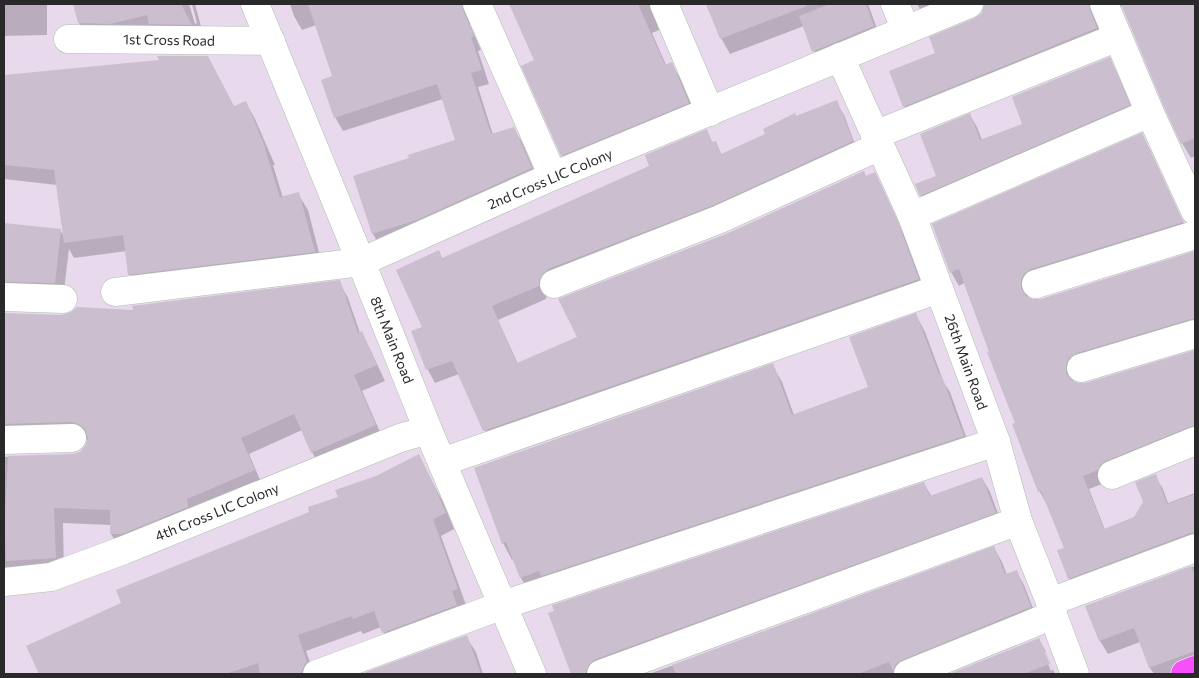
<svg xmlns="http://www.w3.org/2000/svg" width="1199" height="678" font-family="Commissioner,sans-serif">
<rect width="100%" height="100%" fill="#e8d9ed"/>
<g fill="#0003">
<polygon points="4,4 47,4 47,35 4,36"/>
<polygon points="74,4 189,4 195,24 197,23 192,4 195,4 203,34 89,40 79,23"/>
<polygon points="290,4 470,4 469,17 470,25 481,50 478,51 489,84 478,87 493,135 513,128 522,142 539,182 381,248 373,234 354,177 411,159 457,140 443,99 343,131 335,117 333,77 316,25 302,30 294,16"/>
<polygon points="510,4 655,4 656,18 659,30 652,33 666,65 671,63 680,78 697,118 571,170 562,155 536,61"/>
<polygon points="706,4 868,4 882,42 823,67 814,51 804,26 730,54 721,38"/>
<polygon points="917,4 976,4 928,23"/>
<polygon points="1054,4 1112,4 1096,17 1098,26 1105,44 913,121 904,106 1054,6"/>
<polygon points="1117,4 1195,4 1195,156 1191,158 1182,143 1123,7"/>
<polygon points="1109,59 1116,71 1136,117 928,207 921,195 938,177 970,115 977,127 982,140 1024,124"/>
<polygon points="160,61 234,108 246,103 255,119 275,165 273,165 283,198 298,194 308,210 323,268 139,290 130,274 127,251 74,258 69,249 63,299 4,301 4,224 60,230 65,238 57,185 4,179 4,76"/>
<polygon points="836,102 844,115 859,155 549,288 546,295 546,299 498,320 518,364 578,338 726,235 874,174 882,187 905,237 926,293 492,444 485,430 459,374 435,383 428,370 413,332 423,328 443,259 650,166 706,131 713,143 715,142 722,155 767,135 795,117"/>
<polygon points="1142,135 1149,148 1184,224 1191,235 1032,287 1028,295 1028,298 1033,301 1041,300 1195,253 1195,333 1073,378 1073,382 1086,384 1195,352 1195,440 1105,483 1089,489 1105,530 1148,513 1155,476 1163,489 1168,503 1195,493 1195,547 1077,591 1069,578 1065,548 1047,505 1040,492 1014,425 1016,424 964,283 959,286 951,272"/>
<polygon points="339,282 348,298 360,333 361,333 370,349 385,381 362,391 384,441 321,468 312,452 302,430 249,454 263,487 120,549 111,534 111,525 63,523 64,574 4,577 4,457 73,455 81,452 87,446 88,440 81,438 4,444 4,314 63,316 134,311"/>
<polygon points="916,315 925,332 944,383 950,392 972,453 531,595 521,578 514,559 512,560 503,543 772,365 782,382 794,415 869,387"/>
<polygon points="427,472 443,502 454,529 441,536 466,605 392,649 381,627 363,634 361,631 306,651 314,674 40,674 28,647"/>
<polygon points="982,478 990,492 1003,527 602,674 572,674 550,614 924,484 932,497"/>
<polygon points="994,548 1002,562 1007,575 1016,571 1024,585 1038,621 909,674 649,674"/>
<polygon points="1195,566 1195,669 1176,674 1154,674 1150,668 1140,642 1108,654 1100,641 1087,606"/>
<polygon points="466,637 476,652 483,674 365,674"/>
<polygon points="1039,639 1046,652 1043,652 1051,671 1053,670 1046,652 1055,674 952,674"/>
</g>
<g fill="#cbbece">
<polygon points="73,4 181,4 192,25 149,24 147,15 110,24 78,23"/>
<polygon points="308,4 462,4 463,10 474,36 471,37 482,70 471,73 491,134 514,127 532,168 417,220 372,234 353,176 409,158 408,155 455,140 437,84 334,118 321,80 332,76"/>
<polygon points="509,4 638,4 665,65 672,62 689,103 561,156 521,66 534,60"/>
<polygon points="706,4 806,4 807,6 720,39"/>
<polygon points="830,4 866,4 874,26 812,52 799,16"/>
<polygon points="984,4 1089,4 1090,10 1097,28 903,107 889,71 935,53 929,37 975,18 982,13"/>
<polygon points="1121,4 1195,4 1195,138 1181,144 1164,107"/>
<polygon points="157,56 208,56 234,106 246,101 266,149 265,149 280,197 299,192 315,252 128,275 123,235 64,243 54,170 4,165 4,75 159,60"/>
<polygon points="1110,57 1130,105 920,196 915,184 936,176 920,134 970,113 980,140 1022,124 1012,97"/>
<polygon points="837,100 853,141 714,205 548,269 542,275 539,281 539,286 492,306 517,363 577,337 558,299 726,234 864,171 866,176 875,172 898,222 919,279 483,431 452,361 426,370 411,331 422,327 396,270 439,250 442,258 649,166 645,155 707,129 712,142 716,141 721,154 765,134 763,129 795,113 796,116"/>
<polygon points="1142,133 1181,218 1184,222 1031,269 1024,274 1021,280 1021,288 1026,296 1033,299 1041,299 1195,251 1195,319 1191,319 1077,353 1069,358 1066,365 1066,373 1071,380 1078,383 1085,383 1195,350 1195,426 1189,427 1106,461 1100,465 1098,470 1083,476 1104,529 1134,517 1143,502 1135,482 1156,474 1167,504 1195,494 1195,533 1190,533 1068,579 1057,550 1064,548 1041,491 1038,492 1012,424 1015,423 987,352 989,352 959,269 950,273 932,224"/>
<polygon points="4,223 61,229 55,283 4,282"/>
<polygon points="340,280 358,333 362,331 377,365 354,375 376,425 311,453 294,414 241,438 255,470 187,499 188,507 122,534 110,534 110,510 54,508 56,558 6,561 4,515 5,515 8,456 73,454 80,452 85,446 88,438 85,429 80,425 72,422 4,424 4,313 62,315 71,312 77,307 133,310 132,306"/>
<polygon points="916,313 939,374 941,374 964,436 541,576 539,571 520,578 506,542 502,544 474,468 773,363 792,415 868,387 849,337"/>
<polygon points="419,454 434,485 446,513 433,519 458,589 452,591 457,605 382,633 374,611 353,619 352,616 298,635 307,662 305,664 302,671 302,674 260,674 258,663 226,674 39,674 26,646 121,603 116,590 309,512 308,507 338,497 335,490 376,476"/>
<polygon points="982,477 996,513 596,659 589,664 586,671 586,674 571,674 548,613 554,611 552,605 924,482 930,496"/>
<polygon points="994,546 1005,574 1017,570 1031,607 902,660 896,664 893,671 889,662 858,674 676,674 672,665"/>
<polygon points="1191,566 1195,576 1195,651 1149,668 1134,628 1099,641 1085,606"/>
<polygon points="467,635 481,674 361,674"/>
<polygon points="1039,638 1050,664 1023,674 949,674"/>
</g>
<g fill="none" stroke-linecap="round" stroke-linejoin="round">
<defs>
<g id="minor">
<polyline points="255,4 361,262 428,430 532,674"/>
<polyline points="477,4 553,176"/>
<polyline points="664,4 710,112"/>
<polyline points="895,4 906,30"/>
<polyline points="1104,4 1150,113 1195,211"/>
<polyline points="68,39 271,41"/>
<polyline points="840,57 912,216 996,442 1018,521 1050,602 1053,615 1075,674"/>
<polyline points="875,135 1118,37"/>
<polyline points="912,216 1150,113"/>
<polyline points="554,284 720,219 880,146"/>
<polyline points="1036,284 1195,235"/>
<polyline points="115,292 361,262 553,176 969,4"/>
<polyline points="4,297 63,299"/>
<polyline points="1081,368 1195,334"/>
<polyline points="4,440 72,438"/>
<polyline points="442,462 939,289"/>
<polyline points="1112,475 1195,441"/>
<polyline points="4,582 51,577 124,550 400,438 428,430"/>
<polyline points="1050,602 1195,548"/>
<polyline points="317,674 503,605 996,442"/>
<polyline points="601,674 1018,521"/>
<polyline points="908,674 1053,615"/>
</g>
<polyline id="major" points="1185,674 1195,670"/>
</defs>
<use href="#minor" stroke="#aebeae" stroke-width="29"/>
<use href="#major" stroke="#fff" stroke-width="29"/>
<use href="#minor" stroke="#fff" stroke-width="28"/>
<use href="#major" stroke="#f450fb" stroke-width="28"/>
</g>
<g text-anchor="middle" stroke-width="4" stroke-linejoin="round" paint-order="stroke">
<g font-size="14" fill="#292929" stroke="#fff">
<text transform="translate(169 40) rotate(1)" y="5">1st Cross Road</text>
<text transform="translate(550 179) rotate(-23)" y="5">2nd Cross LIC Colony</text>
<text transform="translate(392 340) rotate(68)" y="5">8th Main Road</text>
<text transform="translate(966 362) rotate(70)" y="5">26th Main Road</text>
<text transform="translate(217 512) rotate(-22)" y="5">4th Cross LIC Colony</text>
</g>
</g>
<rect width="1199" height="678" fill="none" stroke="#292929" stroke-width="10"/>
</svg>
